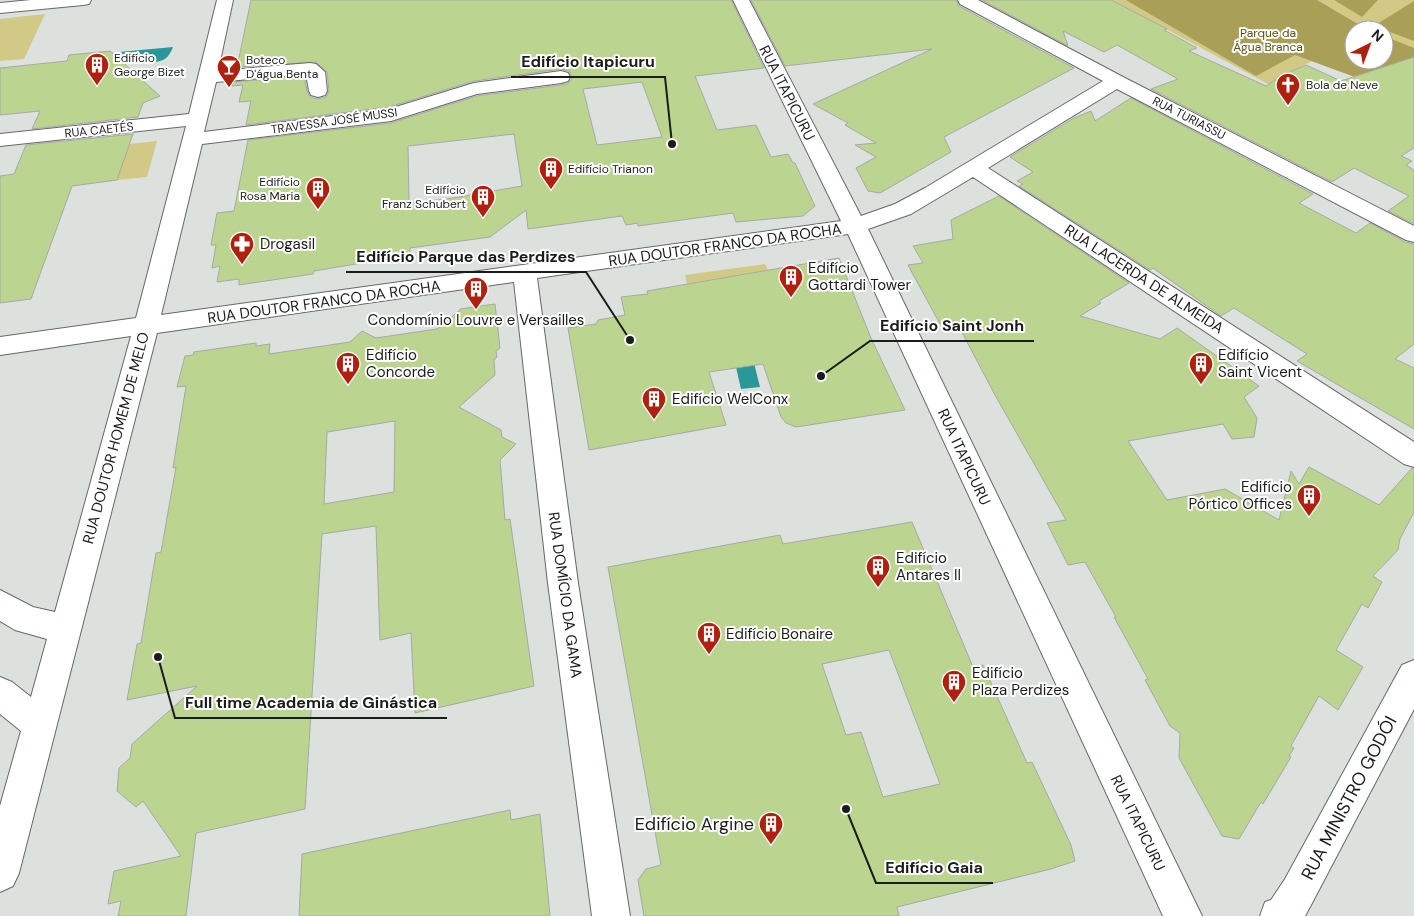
<svg xmlns="http://www.w3.org/2000/svg" width="1414" height="916" font-family="'DM Sans',sans-serif">
<rect width="100%" height="100%" fill="#dce1dd"/>
<g fill="#d2c986" fill-rule="evenodd">
<path d="M1112 0H1414V108L1374 84 1312 61 1268 84ZM1354 30H1384V60H1354Z"/>
<polygon points="45,14 24,59 0,61 0,19"/>
<polygon points="157,141 147,177 117,180 128,147 20,159 22,156"/>
<polygon points="765,264 768,270 687,284 685,275"/>
</g>
<g fill="#a99f57">
<polygon points="1126,0 1317,0 1368,30 1354,30 1354,60 1384,60 1384,36 1414,48 1414,108 1374,84 1295,55 1256,76"/>
<polygon points="1334,0 1378,0 1362,17"/>
<polygon points="1414,1 1414,41 1374,26"/>
</g>
<g fill="#2a9799">
<path d="M173 47C168 61 159 64 145 60L141 55 84 62 87 55Z"/>
<polygon points="748,339 760,387 741,389 730,341"/>
</g>
<g fill="#bbd591" stroke="#a7a9a4" fill-rule="evenodd">
<path d="M251 0H731L764 68 695 76 717 130 756 125 771 157 788 154 793 163H795L815 206 803 216 736 222 733 213 638 226V223L626 225 622 216 528 229 526 210 490 237 410 248V255L314 271 313 274 239 285V279L217 282 220 266 212 268 216 245H211L217 213 234 211 248 140 391 123 477 96 561 85 569 83 572 78 569 71 561 69 474 81 389 107 246 125 251 101 239 102 243 85 232 86 233 82 304 76 307 91 310 97 317 99 326 97 329 91 327 72 316 62 237 67ZM642 82 662 137 597 145 583 89ZM514 134 522 186 447 199 409 203 408 146Z"/>
<polygon points="751,0 956,0 959,6 1074,68 944,137 951,152 880,193 868,191 856,168 876,157 855,145 876,143 845,125 848,123 813,104 932,49 785,66"/>
<polygon points="982,0 1111,0 1167,29 1164,30 1197,48 1189,51 1266,86 1285,74 1306,65 1341,81 1414,57 1414,148 1401,156 1412,161 1406,165 1414,170 1414,224 1388,211 1409,196 1354,168 1332,182 1151,89 1178,79 1117,45 1104,52 1063,31 1068,46"/>
<polygon points="110,51 160,96 143,103 138,117 32,129 40,111 0,115 0,68 67,61 69,55"/>
<polygon points="1131,98 1313,194 1299,203 1356,233 1370,223 1405,242 1414,244 1414,344 1395,359 1414,368 1414,429 1297,361 1307,354 1234,308 1221,316 1153,268 1150,270 1019,186 1023,184 1017,181 1033,172 1010,157 1074,118 1091,111 1095,121"/>
<polygon points="133,134 117,180 72,186 31,299 0,303 0,176 14,174 26,145"/>
<polygon points="999,196 1129,283 1099,301 1101,303 1080,316 1160,339 1177,328 1259,386 1244,397 1257,418 1254,437 1232,439 1223,424 1128,441 1167,500 1225,489 1279,520 1291,471 1299,484 1309,467 1379,505 1412,468 1414,469 1414,512 1400,539 1398,550 1373,576 1382,582 1368,608 1362,604 1336,650 1363,667 1338,710 1319,696 1291,746 1294,748 1289,756 1291,757 1263,804 1261,802 1239,839 1222,836 1179,758 1180,733 1170,726 1145,680 1148,679 1114,617 1116,617 1085,562 1068,565 1047,523 1066,520 995,395 956,321 940,324 908,265 923,263 913,246 953,239 951,220"/>
<polygon points="839,258 871,338 905,410 796,427 786,423 781,417 763,364 709,372 726,425 589,450 568,328 596,324 598,320 625,315 621,297 648,294 647,291"/>
<path d="M495 304 500 348 496 351 497 357 494 360 495 375 459 407 501 430 502 437 516 444 500 460 505 520 510 519 534 686 415 713 411 633 380 640 376 526 322 534 305 809 196 833 186 916H118L121 901 108 904 114 871 181 856 143 801 136 807 117 791 119 768 130 758 132 744 197 686 127 700 137 644 141 643 156 553 161 552 176 467 173 468 186 386 177 387 185 356 193 355 194 352 256 343V346L270 344 269 354 350 342 362 331 376 338 437 329 460 310V309ZM395 421 394 492 324 504 327 432Z"/>
<path d="M912 522 973 667 983 665 1027 763 1032 762 1071 845 1075 861 1051 869 897 907 899 916H644L638 880 646 869 661 865 608 567 780 535 783 544ZM889 650 940 784 883 797 861 732 846 735 822 664Z"/>
<polygon points="510,810 511,820 540,814 550,916 299,916 302,854"/>
</g>
<g fill="none" stroke-linecap="round" stroke-linejoin="round">
<defs>
<g id="minor">
<polygon points="31,0 91,0 89,4 83,5 0,13 0,3"/>
<polygon points="217,0 233,0 218,71 310,63 316,64 325,72 327,91 325,95 318,97 311,95 309,91 306,74 216,82 204,132 389,109 474,83 561,71 568,73 570,77 568,81 561,83 477,94 391,121 202,144 161,315 841,221 733,0 749,0 861,216 895,204 925,188 1103,81 960,4 958,0 978,0 1123,77 1414,226 1414,242 1406,240 1117,89 988,168 1414,442 1414,467 1404,464 973,177 911,214 868,229 1202,916 1163,916 848,234 537,278 578,583 630,916 592,916 548,583 514,282 157,333 19,873 13,886 0,892 0,806 21,731 0,714 0,677 12,682 31,697 47,639 15,630 0,621 0,590 33,607 55,612 131,336 0,355 0,337 136,318 186,126 0,146 0,134 189,114"/>
<polygon points="1414,660 1414,709 1311,905 1305,916 1260,916 1265,902 1271,900 1285,879 1402,665"/>
</g>
</defs>
<use href="#minor" stroke="#666966" stroke-width="2"/>
<use href="#minor" fill="#fff" fill-rule="evenodd"/>
</g>
<defs>
<symbol id="building-pin" viewBox="-11 -11 22 30"><path d="M0 17L-7.5 6A9.5 9.5 0 1 1 7.5 6Z" fill="#af200f" stroke="#fff"/><path d="M-4-6H4V6H1V3H-1V6H-4ZM-2.5-4.3h1.7v1.8h-1.7ZM.8-4.3h1.7v1.8H.8ZM-2.5-1h1.7V.8h-1.7ZM.8-1h1.7V.8H.8Z" fill="#fff"/></symbol>
<symbol id="bar-pin" viewBox="-11 -11 22 30"><path d="M0 17L-7.5 6A9.5 9.5 0 1 1 7.5 6Z" fill="#af200f" stroke="#fff"/><path d="M-6-5H6L.8 .8V4.5H3.5V6h-7V4.5H-.8V.8Z" fill="#fff"/></symbol>
<symbol id="church-pin" viewBox="-11 -11 22 30"><path d="M0 17L-7.5 6A9.5 9.5 0 1 1 7.5 6Z" fill="#af200f" stroke="#fff"/><path d="M-1.2-6h2.4v3.5h3.3v2.4h-3.3V6h-2.4V-.1h-3.3v-2.4h3.3Z" fill="#fff"/></symbol>
<symbol id="pharmacy-pin" viewBox="-11 -11 22 30"><path d="M0 17L-7.5 6A9.5 9.5 0 1 1 7.5 6Z" fill="#af200f" stroke="#fff"/><path d="M-2-6h4v4h4v4h-4v4h-4v-4h-4v-4h4Z" fill="#fff"/></symbol>
</defs>
<g fill-rule="evenodd">
<use href="#building-pin" x="83" y="51" width="28" height="38"/>
<use href="#bar-pin" x="215" y="53" width="28" height="38"/>
<use href="#church-pin" x="1274" y="71" width="28" height="38"/>
<use href="#building-pin" x="537" y="155" width="28" height="38"/>
<use href="#building-pin" x="304" y="175" width="28" height="38"/>
<use href="#building-pin" x="469" y="183" width="28" height="38"/>
<use href="#pharmacy-pin" x="228" y="230" width="28" height="38"/>
<use href="#building-pin" x="777" y="263" width="28" height="38"/>
<use href="#building-pin" x="462" y="275" width="28" height="38"/>
<use href="#building-pin" x="334" y="350" width="28" height="38"/>
<use href="#building-pin" x="1187" y="350" width="28" height="38"/>
<use href="#building-pin" x="640" y="385" width="28" height="38"/>
<use href="#building-pin" x="1295" y="482" width="28" height="38"/>
<use href="#building-pin" x="864" y="553" width="28" height="38"/>
<use href="#building-pin" x="695" y="620" width="28" height="38"/>
<use href="#building-pin" x="940" y="668" width="28" height="38"/>
<use href="#building-pin" x="757" y="810" width="28" height="38"/>
</g>
<g text-anchor="middle" stroke-width="4" stroke-linejoin="round" paint-order="stroke">
<g font-size="12" fill="#59521b" stroke="#fff">
<text x="1268" y="37">Parque da<tspan x="1268" dy="14">Água Branca</tspan></text>
</g>
<g font-size="12" fill="#1a1c1a" stroke="#fff" text-anchor="start">
<text x="114" y="62">Edifício<tspan x="114" dy="14">George Bizet</tspan></text>
<text x="246" y="64">Boteco<tspan x="246" dy="14">D'água Benta</tspan></text>
<text x="1306" y="89">Bola de Neve</text>
<text x="568" y="173">Edifício Trianon</text>
<text x="300" y="186" text-anchor="end">Edifício<tspan x="300" dy="14">Rosa Maria</tspan></text>
<text x="466" y="194" text-anchor="end">Edifício<tspan x="466" dy="14">Franz Schubert</tspan></text>
</g>
<g font-size="12" fill="#1a1c1a" stroke="#fff">
<text transform="translate(1189 118) rotate(27)" y="4">RUA TURIASSU</text>
<text transform="translate(334 121) rotate(-8)" y="4">TRAVESSA JOSÉ MUSSI</text>
<text transform="translate(99 130) rotate(-6)" y="4">RUA CAETÉS</text>
</g>
<g font-size="15" fill="#1a1c1a" stroke="#fff">
<text transform="translate(787 93) rotate(63)" y="5">RUA ITAPICURU</text>
<text transform="translate(725 245) rotate(-8)" y="5">RUA DOUTOR FRANCO DA ROCHA</text>
<text transform="translate(1144 279) rotate(33)" y="5">RUA LACERDA DE ALMEIDA</text>
<text transform="translate(324 302) rotate(-8)" y="5">RUA DOUTOR FRANCO DA ROCHA</text>
<text transform="translate(116 438) rotate(-75)" y="5">RUA DOUTOR HOMEM DE MELO</text>
<text transform="translate(964 457) rotate(65)" y="5">RUA ITAPICURU</text>
<text transform="translate(565 595) rotate(82)" y="5">RUA DOMÍCIO DA GAMA</text>
<text transform="translate(1138 823) rotate(64)" y="5">RUA ITAPICURU</text>
</g>
<g font-size="15" fill="#1a1c1a" stroke="#fff" text-anchor="start">
<text x="260" y="249">Drogasil</text>
<text x="808" y="273">Edifício<tspan x="808" dy="17">Gottardi Tower</tspan></text>
<text x="476" y="325" text-anchor="middle">Condomínio Louvre e Versailles</text>
<text x="366" y="360">Edifício<tspan x="366" dy="17">Concorde</tspan></text>
<text x="1218" y="360">Edifício<tspan x="1218" dy="17">Saint Vicent</tspan></text>
<text x="672" y="404">Edifício WelConx</text>
<text x="1292" y="492" text-anchor="end">Edifício<tspan x="1292" dy="17">Pórtico Offices</tspan></text>
<text x="896" y="563">Edifício<tspan x="896" dy="17">Antares II</tspan></text>
<text x="726" y="639">Edifício Bonaire</text>
<text x="972" y="678">Edifício<tspan x="972" dy="17">Plaza Perdizes</tspan></text>
</g>
<g font-size="18" fill="#1a1c1a" stroke="#fff">
<text transform="translate(1349 798) rotate(-62)" y="6">RUA MINISTRO GODÓI</text>
</g>
<g font-size="18" fill="#1a1c1a" stroke="#fff" text-anchor="end">
<text x="754" y="830">Edifício Argine</text>
</g>
</g>
<path fill="none" stroke="#1a1c1a" stroke-width="2" d="M672 144L665 77H511M630 340L586 272H346M821 376L870 341H1034M158 657L175 718H447M846 809L876 883H993"/>
<g fill="#1a1c1a" stroke="#fff" stroke-width="2">
<circle cx="672" cy="144" r="5"/>
<circle cx="630" cy="340" r="5"/>
<circle cx="821" cy="376" r="5"/>
<circle cx="158" cy="657" r="5"/>
<circle cx="846" cy="809" r="5"/>
</g>
<g font-size="16" text-anchor="middle" font-weight="bold" fill="#1a1c1a" stroke="#fff" stroke-width="4" stroke-linejoin="round" paint-order="stroke">
<text x="588" y="67">Edifício Itapicuru</text>
<text x="466" y="262">Edifício Parque das Perdizes</text>
<text x="952" y="331">Edifício Saint Jonh</text>
<text x="311" y="708">Full time Academia de Ginástica</text>
<text x="934" y="873">Edifício Gaia</text>
</g>
<g transform="translate(1369 45) rotate(42)"><circle r="24" fill="#ffffff" stroke="#a3a4a3"/>
<path d="M0-4L9 19L0 12L-9 19Z" fill="#af200f"/>
<text y="-8" font-size="14" font-weight="bold" text-anchor="middle" fill="#1a1c1a">N</text>
</g>
</svg>
